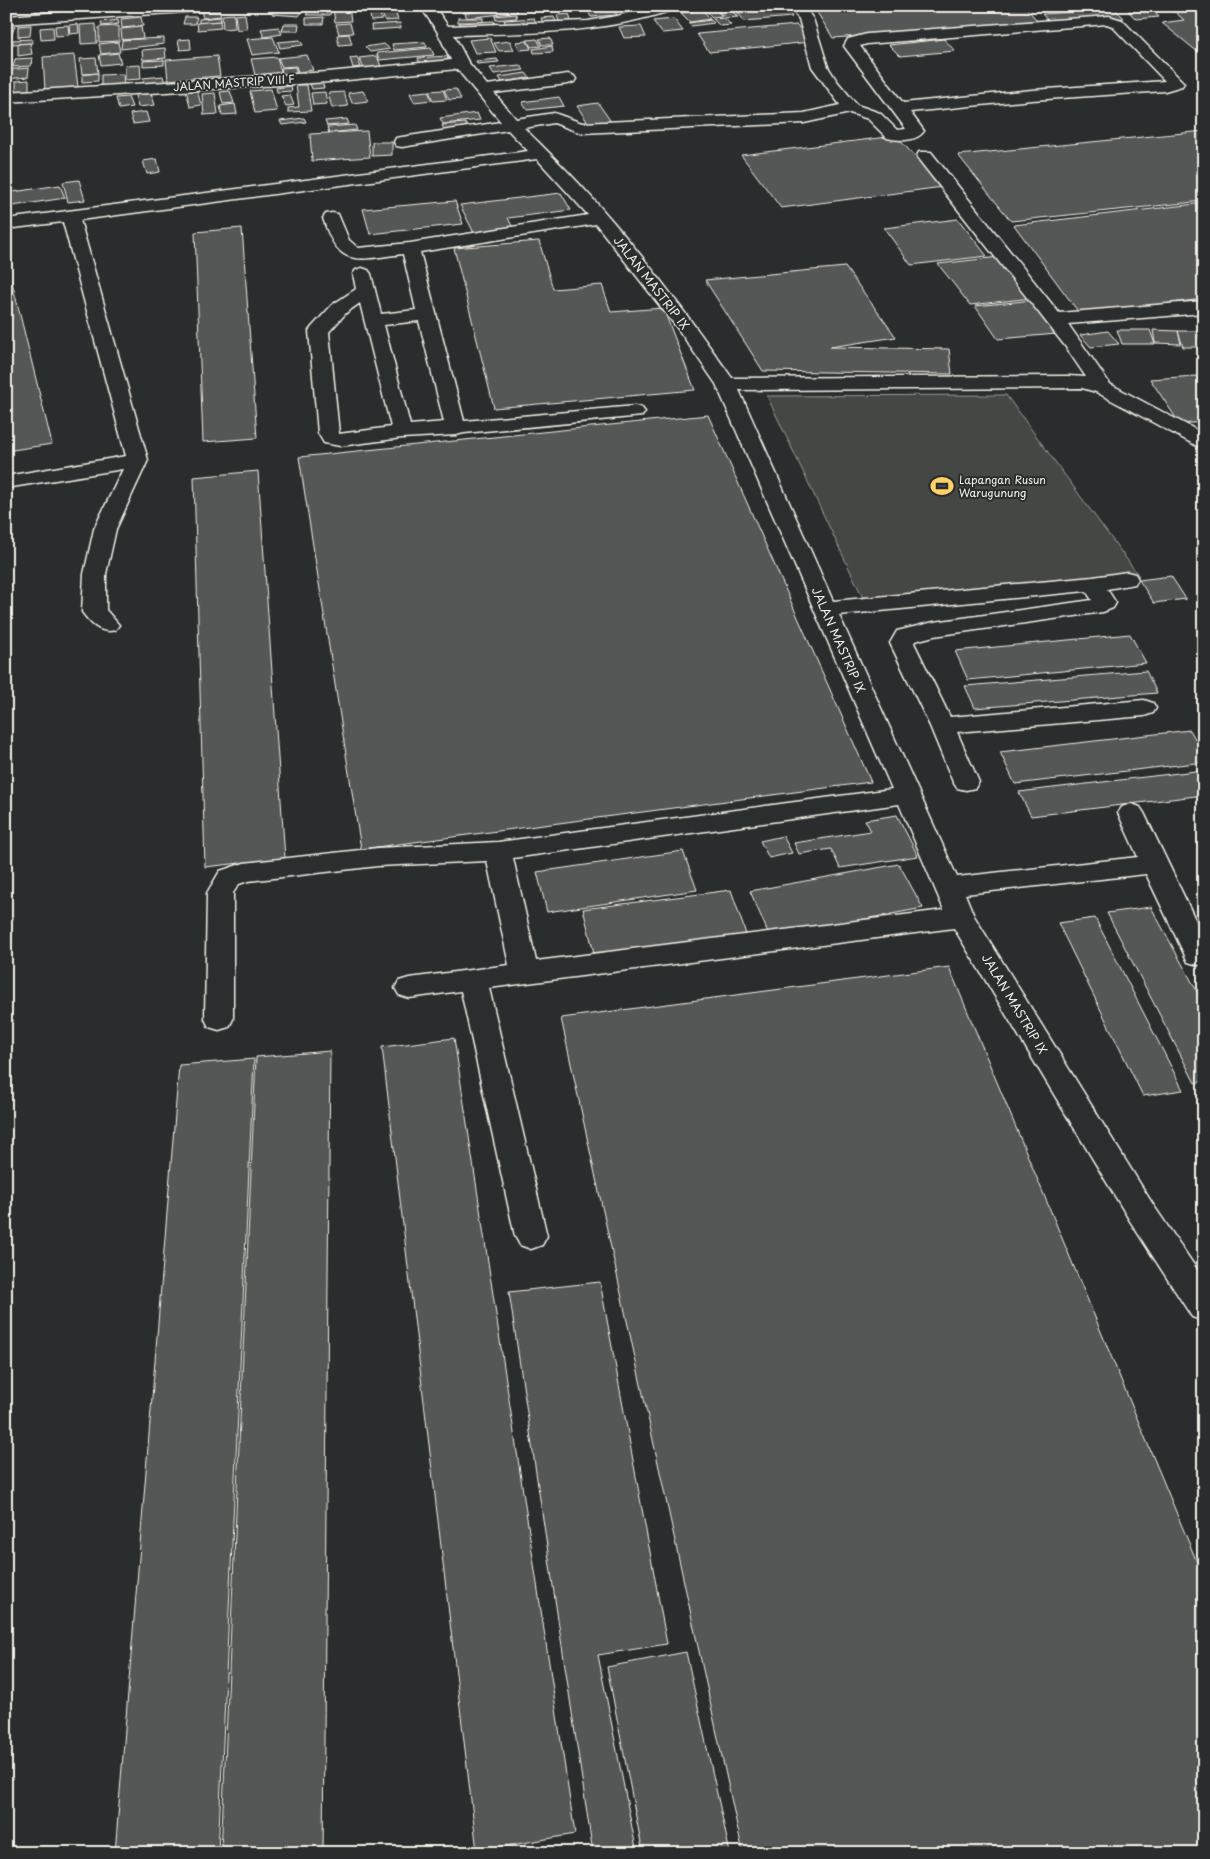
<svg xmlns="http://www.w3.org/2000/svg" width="1210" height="1859" font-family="'Playpen Sans',sans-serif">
<rect width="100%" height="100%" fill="#2a2d2e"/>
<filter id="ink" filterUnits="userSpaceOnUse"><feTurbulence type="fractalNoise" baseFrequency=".02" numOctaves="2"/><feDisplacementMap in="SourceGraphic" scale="10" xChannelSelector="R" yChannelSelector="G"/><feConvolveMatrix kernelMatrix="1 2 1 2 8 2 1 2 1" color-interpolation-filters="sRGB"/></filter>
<g filter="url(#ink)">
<polygon fill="#444645" stroke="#9c9c96" points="1006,395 1139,576 865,602 767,396"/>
<g fill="#555756" stroke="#f4f1e8">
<polygon points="35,6 63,6 63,8 36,11"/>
<polygon points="75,6 90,6 90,11 75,13"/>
<polygon points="277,6 286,6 305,7 299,16 272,14"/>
<polygon points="459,6 504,6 506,8 463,13"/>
<polygon points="527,6 550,6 551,9 529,11"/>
<polygon points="585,6 612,6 617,15 591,17"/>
<polygon points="626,6 656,6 658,9 630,12"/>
<polygon points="734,6 784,6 792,17 744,21"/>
<polygon points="813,6 1025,6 1039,23 833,38"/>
<polygon points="1168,6 1204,6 1204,57 1162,23 1184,20"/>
<polygon points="331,7 330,15 307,15 307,8"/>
<polygon points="349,7 351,21 335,22 333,8"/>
<polygon points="728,7 738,17 726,18 716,9"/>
<polygon points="394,8 398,20 385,21 380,9"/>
<polygon points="515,8 518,12 467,18 465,13"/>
<polygon points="714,8 722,16 712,17 704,9"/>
<polygon points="1115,9 1124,18 1050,23 1042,14"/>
<polygon points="1151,9 1159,17 1136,19 1128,11"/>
<polygon points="219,10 221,16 203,18 201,11"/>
<polygon points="702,10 711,19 690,22 681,13"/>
<polygon points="234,14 235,28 223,29 222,15"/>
<polygon points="245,14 247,29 237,30 235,15"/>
<polygon points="370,14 380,14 382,20 371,21"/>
<polygon points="516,14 517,18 496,20 495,16"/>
<polygon points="569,14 571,21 559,22 557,15"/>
<polygon points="141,17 143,26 122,28 121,19"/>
<polygon points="185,17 197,17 195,24 183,24"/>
<polygon points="220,17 221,21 199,23 199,19"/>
<polygon points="324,17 323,24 306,24 306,18"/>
<polygon points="554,17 557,24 544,25 541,18"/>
<rect x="458" y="18" width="25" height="4"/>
<polygon points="534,18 537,25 507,27 504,20"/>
<polygon points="724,18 731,25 720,26 713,19"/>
<polygon points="674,19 683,31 662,33 653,21"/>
<polygon points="118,20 119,24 102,26 101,22"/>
<polygon points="711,20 714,23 691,26 688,23"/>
<polygon points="220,21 221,28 198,30 197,23"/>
<polygon points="494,21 495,24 460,26 459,23"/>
<polygon points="350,23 353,33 339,34 336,24"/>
<polygon points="400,23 401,28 372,30 371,25"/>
<polygon points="78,24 79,33 70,34 69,25"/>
<polygon points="96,24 97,43 81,44 80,25"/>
<polygon points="284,24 299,24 298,31 282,31"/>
<polygon points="31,25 30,36 18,37 18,26"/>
<polygon points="68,25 69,35 56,36 55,26"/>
<polygon points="797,25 810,42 709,52 697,34"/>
<polygon points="15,26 10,39 6,39 6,27"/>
<polygon points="119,26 119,41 99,42 99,27"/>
<polygon points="641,26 646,37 624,38 619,27"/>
<polygon points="53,27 54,39 41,40 40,28"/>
<polygon points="141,27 143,38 122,40 121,29"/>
<polygon points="279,27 282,34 264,37 261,29"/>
<polygon points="349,34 352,44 339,45 337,35"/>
<polygon points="273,37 279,52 252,55 247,39"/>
<polygon points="164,38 164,44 121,49 122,40"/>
<polygon points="490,38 496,52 475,53 469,40"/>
<polygon points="550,38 553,45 542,45 539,39"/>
<polygon points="32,39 32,43 12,44 13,40"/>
<polygon points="190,39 191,49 180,50 178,40"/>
<polygon points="537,39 541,46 531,47 527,40"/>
<polygon points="944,39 955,51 900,56 889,45"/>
<polygon points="300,40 303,45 280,48 278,42"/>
<polygon points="510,41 514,50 499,51 494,43"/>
<polygon points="527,41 531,49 520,50 516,42"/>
<polygon points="118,42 120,52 101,54 99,44"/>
<polygon points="425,42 427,47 394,50 392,44"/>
<polygon points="30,43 32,54 18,56 18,44"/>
<polygon points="384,44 390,49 370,52 365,47"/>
<polygon points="552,46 553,52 534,53 533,49"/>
<polygon points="165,48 166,58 143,60 142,50"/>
<polygon points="431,48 434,55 379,60 377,53"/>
<polygon points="118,53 121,63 101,65 99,55"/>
<polygon points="74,55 78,87 45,90 43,57"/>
<polygon points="307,55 313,70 298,72 296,66 282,67 278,58"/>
<polygon points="217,56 220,76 168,80 166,60"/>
<polygon points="377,56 382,69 365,71 359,58"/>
<polygon points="447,56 449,64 420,65 418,58"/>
<polygon points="277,57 281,72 255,75 251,59"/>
<polygon points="357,57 361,67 353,68 350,58"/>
<polygon points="32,58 31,66 13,67 15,59"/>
<polygon points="96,58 98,73 82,74 80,59"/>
<polygon points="497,59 499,62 477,64 476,61"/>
<polygon points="164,60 164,65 143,66 143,61"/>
<polygon points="140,65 141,79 125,80 125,66"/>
<polygon points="520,65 524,70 494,74 490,68"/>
<polygon points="295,67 297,74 283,75 281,68"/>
<polygon points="29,68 28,77 6,79 6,70"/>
<polygon points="98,73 98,81 82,82 82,75"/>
<polygon points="526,73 530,78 502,82 499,77"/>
<polygon points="123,74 124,85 101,86 101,75"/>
<polygon points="163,76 165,83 145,86 143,78"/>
<polygon points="321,79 324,88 312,89 309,81"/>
<polygon points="29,80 29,90 16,92 16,81"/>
<polygon points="296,85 307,85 311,111 288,112 288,108 299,107"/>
<polygon points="291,86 292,91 277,92 276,88"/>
<polygon points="197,89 201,105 190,107 186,90"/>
<polygon points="271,89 277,111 255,113 250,91"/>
<polygon points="456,89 461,99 449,100 444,90"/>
<polygon points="443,90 447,100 433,101 429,91"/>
<polygon points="230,91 234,103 223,104 220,92"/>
<polygon points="363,91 368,101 352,103 348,93"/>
<polygon points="428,91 432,100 414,102 410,93"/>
<polygon points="325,92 327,104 313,105 311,93"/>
<polygon points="344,92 348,106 332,108 328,93"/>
<polygon points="151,93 155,105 138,107 135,95"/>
<polygon points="215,93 218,114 204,115 202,94"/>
<polygon points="290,95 294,105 286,106 281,96"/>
<polygon points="128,97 132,107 119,109 116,98"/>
<polygon points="559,97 564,106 527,110 522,102"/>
<polygon points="598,103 612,123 590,126 577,106"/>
<polygon points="235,104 237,114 222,115 220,106"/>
<polygon points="146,112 149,122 133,124 130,114"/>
<polygon points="477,113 480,120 443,124 440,118"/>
<polygon points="304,118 306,122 282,125 280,121"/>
<polygon points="347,119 349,124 327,126 325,121"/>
<polygon points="465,123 469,130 445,133 442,125"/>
<polygon points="355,125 357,130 329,133 327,127"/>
<polygon points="367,131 370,157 312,161 310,134"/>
<polygon points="1204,131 1204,201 1011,221 958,155"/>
<polygon points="896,136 943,187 781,208 741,155"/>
<polygon points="372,142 392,142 392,155 372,156"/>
<polygon points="157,159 160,172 147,174 143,161"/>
<polygon points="79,180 85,200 68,202 63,182"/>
<polygon points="60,185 65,198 6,207 6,193"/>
<polygon points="561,193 571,210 508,218 513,228 474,233 460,205"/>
<polygon points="455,201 463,224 370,234 363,209"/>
<polygon points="1204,203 1204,299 1080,314 1014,225"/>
<polygon points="958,219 987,256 911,265 884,228"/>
<polygon points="242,228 257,438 203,442 195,232"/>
<polygon points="539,241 553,289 602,285 611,312 663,308 695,390 494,408 454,248"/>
<polygon points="999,257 1032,298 970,305 938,264"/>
<polygon points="6,258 52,444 6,451"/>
<polygon points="845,267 896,337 830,347 949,349 952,374 763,371 705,280"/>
<polygon points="1034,300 1057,334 998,339 975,306"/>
<polygon points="1117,330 1150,330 1155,344 1122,344"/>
<polygon points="1153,330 1178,331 1181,344 1155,343"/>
<polygon points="1108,331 1119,344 1091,347 1080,335"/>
<polygon points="1178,331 1197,331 1203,347 1183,347"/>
<polygon points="1196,376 1204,386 1204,422 1180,424 1150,379"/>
<polygon points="708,415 871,782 361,849 299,457"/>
<polygon points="258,471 285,858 205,867 194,477"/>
<polygon points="1171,576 1186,599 1154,603 1139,580"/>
<polygon points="1130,634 1146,663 968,680 955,651"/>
<polygon points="1146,671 1157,693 975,708 965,686"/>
<polygon points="1190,730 1204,754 1204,762 1015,784 1000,752"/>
<polygon points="1204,770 1204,795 1031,816 1019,792"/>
<polygon points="897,815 918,856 840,868 831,849 799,854 794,843 871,831 865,820"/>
<polygon points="783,836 792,853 769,858 760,841"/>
<polygon points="683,851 697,890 547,912 537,872"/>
<polygon points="899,864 923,908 770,937 750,891"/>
<polygon points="731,890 748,940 596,961 583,909"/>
<polygon points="1151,907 1204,1004 1204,1081 1195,1083 1107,913"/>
<polygon points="1095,918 1183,1090 1143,1096 1058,923"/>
<polygon points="949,967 1204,1579 1204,1848 1180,1853 743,1853 561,1018"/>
<polygon points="454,1038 575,1834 477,1851 382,1047"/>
<polygon points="330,1051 323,1853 221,1853 256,1057"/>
<polygon points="254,1059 218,1853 115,1853 179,1065"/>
<polygon points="600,1282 667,1644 598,1655 637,1853 593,1853 509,1292"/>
<polygon points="686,1652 730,1853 643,1853 607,1667"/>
</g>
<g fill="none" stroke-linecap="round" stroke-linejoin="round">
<defs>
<g id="minor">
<polygon points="146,6 223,6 216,10 6,24 6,16"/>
<path d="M420 6H434L448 26 588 21 617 16 655 6H677L675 9C603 34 529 33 454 35L468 62 487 85 568 74 574 76 576 79 574 82 568 84 494 93 516 119 554 113 582 123 804 113 840 105 812 67 799 19 789 6H804L813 19 828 67 837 81 857 105 880 113 897 130 906 129 844 46 848 39 867 34 1109 16 1122 20 1184 83 1182 86 1165 91 1032 100 910 112 924 131C917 142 899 141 887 138L868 119 850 113 804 123 581 133 554 123 524 128C544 148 564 167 583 188 637 246 686 313 732 378L1068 376 1086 377 1065 346 919 160 917 156 919 152H931L1059 313 1204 301V313L1068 324 1110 384 1204 434V448L1197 446 1096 392 1082 388 739 390 833 601 1093 577 1127 572 1135 574 1138 579 1135 584 1107 589 1116 603 1113 608 1103 612 934 636 915 641 914 643 950 717 1144 700 1153 703 1156 708 1153 713 1144 716 957 732 979 782 975 788 966 790 957 788 953 782 930 726 890 643 897 631 934 622 1092 600 1086 591 839 615 957 877 1138 857 1118 813 1122 807 1131 804 1140 807 1144 813 1204 938V963L1198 965 1188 962 1146 874 965 894 974 916 1152 1203 1204 1280V1321L1192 1317 1130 1221 954 928 489 988 547 1236 542 1245 531 1249 520 1245 515 1236 461 991 409 998 399 995 395 988 399 981 409 978 509 965 487 861 378 866 248 881 239 884 233 893V1019L229 1027 219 1030 209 1027 205 1019 207 893 220 871 244 863 378 848 498 842 892 789 716 384 678 329 596 224 420 252 464 421 635 406 642 408 645 412 642 416 464 433 456 435 402 438 340 446 324 443 318 433 309 331 312 327 332 305 356 289 353 274 356 270 362 268 368 270 371 274 381 314 416 310 403 254C357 259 339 270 323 218L326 214 332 213 338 214 349 240 358 248 410 243 588 215 537 159 80 220 148 460 116 529 106 574V610L119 625 115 630C100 634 91 624 82 612L84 574 94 529 123 469 6 488V476L126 456 63 222 6 229V219L528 151 508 130 402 147 396 146 394 142 396 138 402 137 501 122 457 69 328 82 6 102V92L328 72 451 60 437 31ZM1107 24 1112 26 1165 81 1032 90 903 103 860 46 867 44ZM360 303 391 427 339 434 329 332 346 313ZM419 321 444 422 410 425 384 325ZM899 804 944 910 536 961 513 858Z"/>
</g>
</defs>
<use href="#minor" stroke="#f4f1e8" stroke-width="3"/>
<use href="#minor" fill="#2a2d2e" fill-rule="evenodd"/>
</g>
</g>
<defs>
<symbol id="stadium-bare" viewBox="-9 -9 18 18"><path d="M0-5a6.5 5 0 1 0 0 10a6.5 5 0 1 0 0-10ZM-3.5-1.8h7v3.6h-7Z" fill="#ffd166" stroke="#2a2d2e" stroke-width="2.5" paint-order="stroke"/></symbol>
</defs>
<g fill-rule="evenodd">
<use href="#stadium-bare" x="926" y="470" width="32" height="32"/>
</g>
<g text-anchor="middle" stroke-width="4" stroke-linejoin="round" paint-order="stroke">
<g font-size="11" fill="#f4f1e8" stroke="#2a2d2e">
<text transform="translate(234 83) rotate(-4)" y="4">JALAN MASTRIP VIII F</text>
</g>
<g font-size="11" fill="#f4f1e8" stroke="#2a2d2e" text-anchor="start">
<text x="959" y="484">Lapangan Rusun<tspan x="959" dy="13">Warugunung</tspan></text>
</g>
<g font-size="12" fill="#f4f1e8" stroke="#2a2d2e">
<text transform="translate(651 283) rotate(52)" y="4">JALAN MASTRIP IX</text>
<text transform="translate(838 640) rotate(66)" y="4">JALAN MASTRIP IX</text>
<text transform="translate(1014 1004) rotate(59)" y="4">JALAN MASTRIP IX</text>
</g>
</g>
<rect width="1210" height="1859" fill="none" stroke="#2a2d2e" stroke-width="25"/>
<rect x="12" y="12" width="1185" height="1834" fill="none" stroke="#f4f1e8" stroke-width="2" filter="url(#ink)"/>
</svg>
